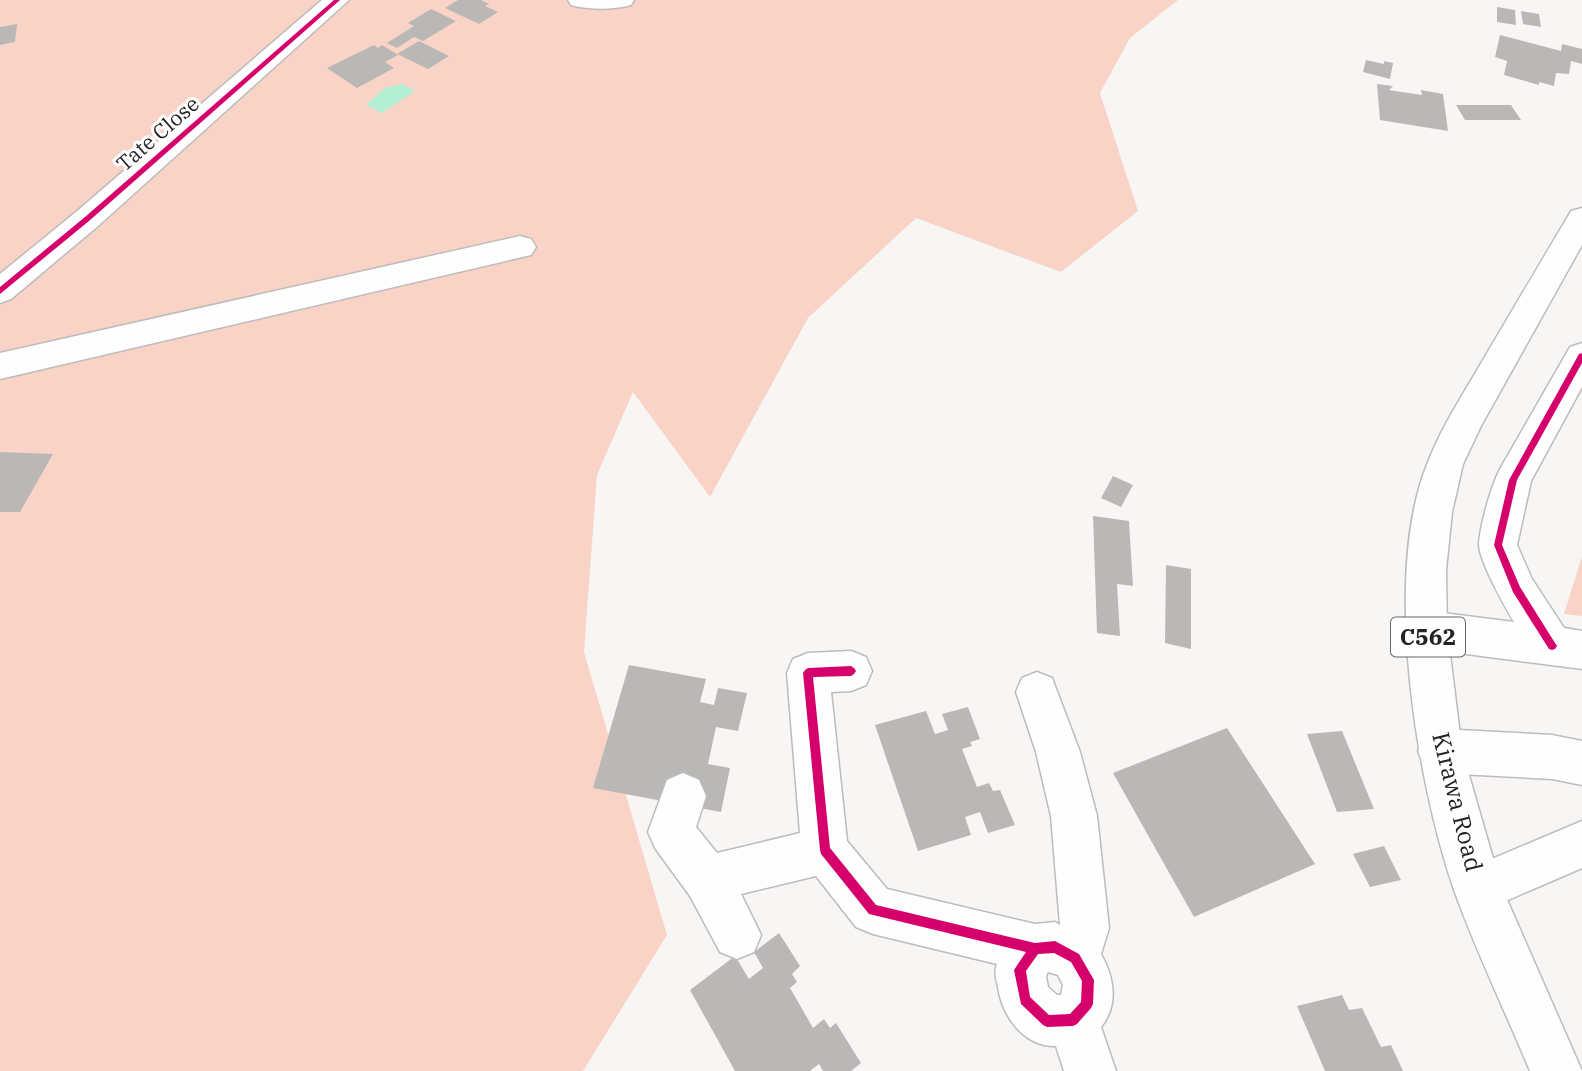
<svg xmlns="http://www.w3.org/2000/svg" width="1582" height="1071" font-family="'IBM Plex Serif',serif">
<rect width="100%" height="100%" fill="#f8f6f5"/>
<g fill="#f8d3c6">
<polygon points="0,0 1178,0 1130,38 1100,93 1138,211 1061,272 916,218 808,318 710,497 633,392 597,475 584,652 667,935 583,1071 0,1071"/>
<polygon points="1582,556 1582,616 1564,614"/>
</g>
<polygon fill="#b3f0d3" points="402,84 415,91 382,113 366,105 385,88"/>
<g fill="#bab8b7">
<polygon points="458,0 481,0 489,4 485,6 498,12 479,24 445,8"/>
<polygon points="1497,7 1515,10 1516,25 1497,22"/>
<polygon points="431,9 456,21 423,41 414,37 397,48 387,43 414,26 408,23"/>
<polygon points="1521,11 1539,14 1541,27 1523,24"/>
<polygon points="17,24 15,42 0,45 0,27"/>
<polygon points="1500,35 1561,51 1562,44 1582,49 1582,64 1571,61 1569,74 1556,73 1554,86 1539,82 1539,85 1504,75 1507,61 1495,57"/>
<polygon points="419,41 449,56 428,69 397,54"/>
<polygon points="374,45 378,48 382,45 398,55 385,62 394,68 357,88 327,68"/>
<polygon points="1366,60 1384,64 1384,61 1393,63 1390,79 1363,72"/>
<polygon points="1377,84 1393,86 1389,90 1422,95 1421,90 1443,94 1448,131 1380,120"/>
<polygon points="1456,105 1511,105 1521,120 1465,120"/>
<polygon points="0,452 53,454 20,512 0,512"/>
<polygon points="1113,476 1133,485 1121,507 1101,498"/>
<polygon points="1093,516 1129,521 1133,586 1117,584 1120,636 1097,633"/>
<polygon points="1166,565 1191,569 1191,649 1165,643"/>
<polygon points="629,665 706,679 700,702 714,705 718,688 747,693 738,731 716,727 708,764 730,768 721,812 593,788"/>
<polygon points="968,707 980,739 970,742 972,746 962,749 977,787 989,783 993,791 1000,790 1015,825 988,833 980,812 965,817 971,835 918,851 875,725 926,711 935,734 948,730 942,714"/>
<polygon points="1227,728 1315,864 1194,917 1113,773"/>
<polygon points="1342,731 1374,809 1337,812 1307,734"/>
<polygon points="1384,846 1401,880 1370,887 1353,854"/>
<polygon points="779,933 800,966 792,974 797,982 790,988 813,1028 824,1019 830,1028 836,1023 861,1063 851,1071 823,1071 819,1064 810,1071 735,1071 690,990 735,956 749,979 763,968 754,952"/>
<polygon points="1342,995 1349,1010 1362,1008 1381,1047 1391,1045 1403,1071 1325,1071 1297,1006"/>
</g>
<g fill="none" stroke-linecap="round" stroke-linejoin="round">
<defs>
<g id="minor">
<polygon points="322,0 349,0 98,226 11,299 0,303 0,274 76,212"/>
<path d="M568 0H634L631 5C613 10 589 10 571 5Z"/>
<polygon points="520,236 531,239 536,247 531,255 0,379 0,353"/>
<path d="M1582 343V387L1531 481 1517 545 1532 579 1564 628 1582 631V669L1427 649 1413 643 1407 630 1413 617 1427 611 1514 622C1505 607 1478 559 1479 543 1481 522 1491 487 1500 469L1570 347Z"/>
<path d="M851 651 866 657 872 671 866 685 851 691 831 692 847 841 887 889 1035 924 1055 922 1060 925 1051 816 1036 752 1016 692 1022 678 1037 672 1052 678 1080 752 1097 816 1109 928 1101 954C1114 977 1119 1005 1101 1027L1116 1071H1064L1056 1046C1023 1047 1002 1015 998 987 996 979 994 972 997 964L873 934 856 927 816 876 741 894 761 935 754 952 737 959 720 952 690 896 655 848 648 832 667 780 683 773 699 780 706 796 696 827 717 853 800 833 787 673 793 659 808 653ZM1048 972 1058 975 1063 985 1061 995H1057L1048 987 1046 976Z"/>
<polygon points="1440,729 1552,735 1582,741 1582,785 1552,779 1440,773 1424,766 1418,751 1424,736"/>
<polygon points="1582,821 1582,868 1478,913 1461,906 1454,889 1461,872"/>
</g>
<path id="major" d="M1582 208V245L1481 426 1463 464 1452 512 1446 570 1447 630 1462 751 1501 886 1582 1071H1530C1505 1011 1476 951 1454 890 1416 779 1382 573 1428 462 1442 426 1464 393 1483 360 1511 312 1539 265 1567 218L1571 211Z"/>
</defs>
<use href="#minor" stroke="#bebcbb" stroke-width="3"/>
<use href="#major" stroke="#bebcbb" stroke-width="3"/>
<use href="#minor" fill="#fefefe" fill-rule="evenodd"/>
<use href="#major" fill="#fefefe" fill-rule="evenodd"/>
<defs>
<g id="cycleway">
<polygon points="334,0 340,0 89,221 0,294 0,287 85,217"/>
<polygon points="1582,353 1582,363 1517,480 1502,545 1520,587 1555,643 1557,646 1555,649 1552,650 1549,649 1513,592 1494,545 1509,480 1579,354"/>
<path d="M851 666 854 668 856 671 854 674 851 676 813 677 830 848 876 905 1035 943 1055 941 1079 954 1094 980 1093 1004 1091 1008 1077 1024 1073 1026 1047 1027 1043 1025 1021 1004 1014 970 1026 952 869 914 821 854 820 850 803 673 805 670 808 668ZM1054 953 1071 962 1082 981 1081 1002 1070 1014 1049 1015 1030 997 1026 971 1038 954Z"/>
</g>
</defs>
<use href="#cycleway" stroke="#fff" stroke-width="4"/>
<use href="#cycleway" fill="#d6006c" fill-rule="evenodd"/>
</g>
<g text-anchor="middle" stroke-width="6" stroke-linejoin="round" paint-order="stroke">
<g font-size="21" fill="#242322" stroke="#fff">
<text transform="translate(158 134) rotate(-41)" y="7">Tate Close</text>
</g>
<rect fill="#fff" stroke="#666564" stroke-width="2" x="1391" y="617.5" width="74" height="39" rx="5"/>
<g font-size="23" font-weight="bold" fill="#242322">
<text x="1428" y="645">C562</text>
</g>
<g font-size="24" fill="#242322" stroke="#fff">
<text transform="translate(1457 802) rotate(76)" y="8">Kirawa Road</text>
</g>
</g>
</svg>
